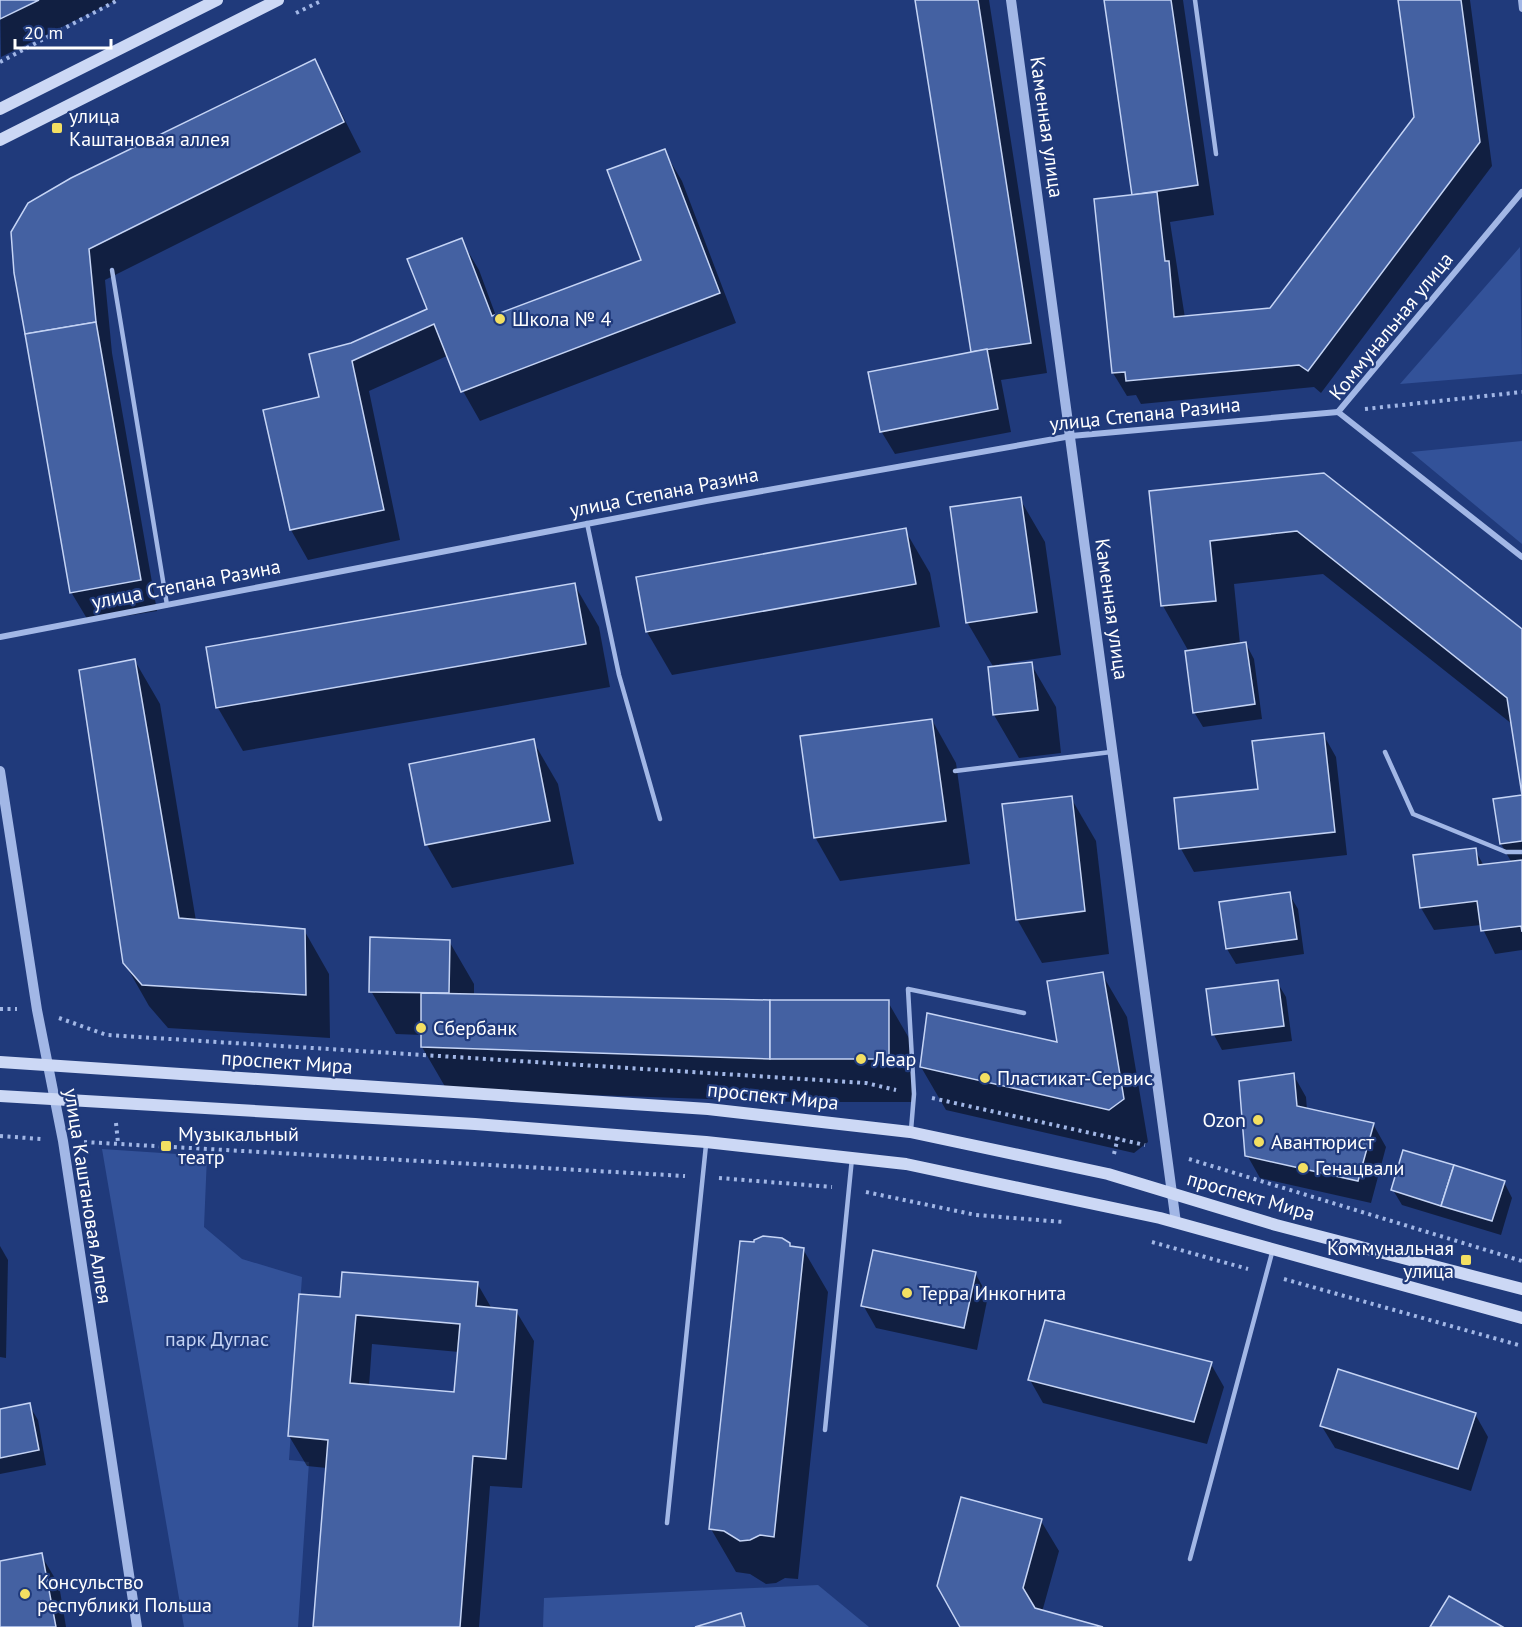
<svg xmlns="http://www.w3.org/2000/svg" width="1522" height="1627" font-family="'PT Sans',sans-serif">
<rect width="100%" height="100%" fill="#203a7b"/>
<g fill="#335299">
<polygon points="1520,247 1522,374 1400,384"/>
<polygon points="1522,441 1522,544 1411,452"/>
<polygon points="102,1149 207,1156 204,1227 242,1259 302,1277 289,1460 309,1462 298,1627 184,1627"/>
<polygon points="818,1585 869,1627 543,1627 544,1598"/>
</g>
<g fill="#0007" fill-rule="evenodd">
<polygon points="0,0 117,0 1,57"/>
<polygon points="916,0 989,0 1047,373 1001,380 1011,432 895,454 881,431 972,352"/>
<polygon points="1106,0 1183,0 1214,215 1170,222 1185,318 1270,310 1415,117 1400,0 1470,0 1492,166 1321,393 1314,387 1141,404 1136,395 1127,396 1113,373 1135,196"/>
<polygon points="315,61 361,152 105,280 112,353 157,611 89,622 71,592 13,232"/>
<polygon points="664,151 682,181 736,323 480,421 463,391 449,355 369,391 400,540 308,560 291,530 265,411 321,398 351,344 429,309 461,240 479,270 496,316 643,261"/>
<polygon points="1324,474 1522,631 1522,788 1512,724 1323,574 1234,584 1240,644 1246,644 1254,659 1262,719 1203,727 1194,712 1189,652 1163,606 1151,492"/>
<polygon points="1020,499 1045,542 1061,655 995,665 996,668 1031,664 1056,707 1061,753 1019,758 994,715 989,668 994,668 967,622"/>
<polygon points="905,530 930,573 940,627 672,675 647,632"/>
<polygon points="574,584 599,627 610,687 243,751 218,708 207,648"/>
<polygon points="135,661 160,704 196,921 304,930 329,974 330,1038 168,1028 149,1006 124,962"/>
<polygon points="932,720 956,763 970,864 840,881 815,837"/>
<polygon points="1323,734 1336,757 1347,855 1194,872 1181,849 1175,800 1259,790"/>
<polygon points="533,741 558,784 574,864 452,888 427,845 411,765"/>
<polygon points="1522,796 1522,950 1495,954 1481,925 1434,930 1421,908 1475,850 1484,866 1512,863 1501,844"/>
<polygon points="1071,798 1096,841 1109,954 1042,963 1017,919"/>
<polygon points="1289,894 1298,909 1304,954 1236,964 1227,949 1221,903"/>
<polygon points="449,941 474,984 474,996 888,1002 913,1045 913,1102 796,1102 447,1090 422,1047 422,1035 396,1034 371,991"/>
<polygon points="1102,974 1127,1017 1148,1142 1134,1153 946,1110 921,1067 1059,1044"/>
<polygon points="1277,982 1286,997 1292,1041 1222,1050 1214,1035"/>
<polygon points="1293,1074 1306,1097 1307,1110 1373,1124 1386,1147 1371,1203 1260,1178 1247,1155"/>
<polygon points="1504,1182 1512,1198 1501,1235 1402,1205 1393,1190"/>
<polygon points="789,1244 791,1248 803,1249 828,1292 798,1579 785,1578 776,1583 766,1584 750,1574 736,1572 711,1529"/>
<polygon points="0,1246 8,1260 6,1358 0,1357"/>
<polygon points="975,1273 988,1296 977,1350 876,1328 863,1305"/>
<path d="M477 1283 492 1309 516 1311 534 1341 522 1488 490 1486 479 1627H315L327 1468 307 1466 289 1436 341 1298ZM372 1344 459 1352 455 1394 369 1386Z"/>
<polygon points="1211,1364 1224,1387 1207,1444 1043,1403 1030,1380"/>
<polygon points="29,1405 38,1420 46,1465 0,1474 0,1410"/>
<polygon points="1475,1414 1488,1437 1471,1491 1335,1448 1321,1425"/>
<polygon points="1041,1521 1059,1551 1042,1612 1098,1627 962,1627"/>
<polygon points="41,1555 59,1585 66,1627 0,1627 0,1563"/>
</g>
<g fill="#4461a2" stroke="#c5d4f5" stroke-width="1.5" fill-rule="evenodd">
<polygon points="0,0 39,0 0,19"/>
<polygon points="915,0 978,0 1031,343 971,352"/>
<polygon points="1104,0 1171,0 1198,185 1132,195"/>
<polygon points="1398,0 1461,0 1480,142 1308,371 1299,365 1126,381 1125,372 1112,373 1094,199 1157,192 1165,261 1169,261 1174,317 1270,308 1414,117"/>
<polygon points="315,59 344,122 89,249 96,322 25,334 14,273 11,232 28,203 71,178"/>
<polygon points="665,149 720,293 461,392 434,324 352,361 384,510 290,530 263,410 319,397 309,354 351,343 427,309 407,259 462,238 492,316 641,260 607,170"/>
<polygon points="96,322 141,580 70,593 25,334"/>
<polygon points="987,349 998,409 880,432 868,372"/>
<polygon points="1324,473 1522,629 1522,841 1500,844 1493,799 1522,795 1507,698 1297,531 1210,541 1216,601 1161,606 1149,491"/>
<polygon points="1021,497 1037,612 966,623 950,507"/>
<polygon points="906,528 916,584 646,632 636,577"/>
<polygon points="575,583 586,644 216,708 206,647"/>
<polygon points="1246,642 1255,704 1193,713 1185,651"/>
<polygon points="135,659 179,918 305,929 306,995 142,985 123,963 79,670"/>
<polygon points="1032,662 1038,710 993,715 988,667"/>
<polygon points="932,719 946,821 814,838 800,736"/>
<polygon points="1324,733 1335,832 1179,849 1174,798 1258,789 1252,741"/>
<polygon points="534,739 550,821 425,845 409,764"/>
<polygon points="1072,796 1085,911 1016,920 1002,804"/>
<polygon points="1476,848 1478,865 1522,860 1522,932 1521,926 1481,931 1477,901 1420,908 1413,855"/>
<polygon points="1290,892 1297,939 1226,949 1219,902"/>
<polygon points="370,937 450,940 449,993 369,992"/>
<polygon points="1103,972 1124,1099 1109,1110 920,1067 927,1013 1057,1042 1047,981"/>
<polygon points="1278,980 1284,1026 1212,1035 1206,989"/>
<polygon points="421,993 770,1000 770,1059 421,1047"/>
<rect x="770" y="1000" width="119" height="59"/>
<polygon points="1294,1073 1297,1106 1374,1123 1358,1181 1245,1156 1239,1081"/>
<polygon points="1403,1150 1454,1165 1441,1206 1391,1190"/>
<polygon points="1454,1165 1505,1181 1492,1221 1441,1206"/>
<polygon points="763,1236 782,1238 790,1243 790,1246 804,1248 774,1537 760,1535 750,1540 740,1541 724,1531 709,1529 740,1241 754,1242 754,1240"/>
<polygon points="873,1250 976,1272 964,1328 861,1306"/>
<path d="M342 1272 478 1282 476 1306 517 1310 506 1459 473 1456 460 1627H313L328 1440 288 1436 299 1294 340 1297ZM356 1315 460 1324 454 1392 350 1383Z"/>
<polygon points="1045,1320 1212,1362 1194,1422 1028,1380"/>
<polygon points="1338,1369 1476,1413 1458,1469 1320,1426"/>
<polygon points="30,1403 39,1450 0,1458 0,1409"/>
<polygon points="961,1497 1042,1519 1023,1588 1035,1608 1103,1627 960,1627 937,1586"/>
<polygon points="42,1553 56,1627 0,1627 0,1561"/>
<polygon points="1449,1596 1503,1627 1430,1627"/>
<polygon points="741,1613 745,1627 695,1627"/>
</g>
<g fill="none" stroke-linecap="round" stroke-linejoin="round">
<g stroke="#a2b7e6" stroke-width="4" stroke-dasharray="3 4.5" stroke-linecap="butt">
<polyline points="296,13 323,0"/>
<polyline points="0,62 118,0"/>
<polyline points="1365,409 1522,392"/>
<polyline points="0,1009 17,1009"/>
<polyline points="59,1018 107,1035 866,1083 896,1090"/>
<polyline points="932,1098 1145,1145"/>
<polyline points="116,1123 118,1143"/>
<polyline points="0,1136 41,1139"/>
<polyline points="84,1142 685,1176"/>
<polyline points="1114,1154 1118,1137"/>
<polyline points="1189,1159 1522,1261"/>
<polyline points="719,1178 832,1187"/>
<polyline points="866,1192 976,1215 1063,1222"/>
<polyline points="1152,1242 1248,1269"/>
<polyline points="1284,1279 1522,1346"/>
</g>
<g stroke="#a2b7e6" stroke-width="4.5">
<polyline points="1195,0 1216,154"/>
<polyline points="112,270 167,605"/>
<polyline points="587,523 619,675 660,819"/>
<polyline points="1385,752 1413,814 1506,852 1522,852"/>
<polyline points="955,771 1111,752"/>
<polyline points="911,1130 914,1094 908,989 1024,1013"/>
<polyline points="825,1430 852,1158"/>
<polyline points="667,1523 706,1145"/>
<polyline points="1190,1559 1273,1249"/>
</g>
<g stroke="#a2b7e6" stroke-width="6">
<polyline points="1521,0 1522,9"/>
<polyline points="1338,412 1522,192"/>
<polyline points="1338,412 1522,557"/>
<polyline points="0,637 706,501 1071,436 1338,412"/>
</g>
<g stroke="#a2b7e6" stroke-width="10">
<polyline points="1011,0 1176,1223"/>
<polyline points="0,771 37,1010 63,1141 137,1627"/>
</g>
<g stroke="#ccd8f5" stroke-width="12">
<polyline points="0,109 217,0"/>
<polyline points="0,140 278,0"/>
<polyline points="0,1062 708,1109 910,1132 1108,1174 1276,1225 1522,1289"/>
<polyline points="0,1096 475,1124 706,1142 906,1164 1160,1218 1522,1318"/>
</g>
</g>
<g fill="#f3df62" stroke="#203a7b" stroke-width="2">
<rect x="51" y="122" width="12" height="12" rx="3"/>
<circle cx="500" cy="319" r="6"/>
<circle cx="421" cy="1028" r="6"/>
<circle cx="861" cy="1059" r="6"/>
<circle cx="985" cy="1078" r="6"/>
<circle cx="1258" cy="1120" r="6"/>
<circle cx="1259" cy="1142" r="6"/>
<rect x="160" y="1140" width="12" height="12" rx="3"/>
<circle cx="1303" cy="1168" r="6"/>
<rect x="1460" y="1254" width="12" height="12" rx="3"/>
<circle cx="907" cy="1293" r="6"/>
<circle cx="25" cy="1594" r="6"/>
</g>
<g text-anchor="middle" stroke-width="4.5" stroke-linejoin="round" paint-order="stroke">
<g font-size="20" fill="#fff" stroke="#203a7b" text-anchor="start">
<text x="69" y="123">улица<tspan x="69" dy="23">Каштановая аллея</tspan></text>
<text x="512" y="326">Школа № 4</text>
<text x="433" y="1035">Сбербанк</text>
<text x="873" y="1066">Леар</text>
<text x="997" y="1085">Пластикат-Сервис</text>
<text x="1246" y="1127" text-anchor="end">Ozon</text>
<text x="178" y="1141">Музыкальный<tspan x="178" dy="23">театр</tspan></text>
<text x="1271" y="1149">Авантюрист</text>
<text x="1315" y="1175">Генацвали</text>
<text x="1454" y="1255" text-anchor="end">Коммунальная<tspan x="1454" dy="23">улица</tspan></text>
<text x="919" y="1300">Терра Инкогнита</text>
<text x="37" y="1589">Консульство<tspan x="37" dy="23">республики Польша</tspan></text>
</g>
<g font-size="20" fill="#fff" stroke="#203a7b">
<text transform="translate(1047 127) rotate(82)" y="7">Каменная улица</text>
<text transform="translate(1391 326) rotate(-51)" y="7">Коммунальная улица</text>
<text transform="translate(1145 414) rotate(-6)" y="7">улица Степана Разина</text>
<text transform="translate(664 492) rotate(-11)" y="7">улица Степана Разина</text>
<text transform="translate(186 584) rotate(-11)" y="7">улица Степана Разина</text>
<text transform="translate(1112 609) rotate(82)" y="7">Каменная улица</text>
<text transform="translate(287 1062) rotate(4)" y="7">проспект Мира</text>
<text transform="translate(773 1096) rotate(6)" y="7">проспект Мира</text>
<text transform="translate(88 1196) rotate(81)" y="7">улица Каштановая Аллея</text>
<text transform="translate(1251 1196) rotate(16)" y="7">проспект Мира</text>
</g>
<g font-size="20" fill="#c5d4f5" stroke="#203a7b">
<text x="217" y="1346">парк Дуглас</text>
</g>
</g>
<path d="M15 39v9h96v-9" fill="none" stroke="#ffffff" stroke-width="3"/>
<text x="24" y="39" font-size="18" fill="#ffffff" stroke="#203a7b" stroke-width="4.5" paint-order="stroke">20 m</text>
</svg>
